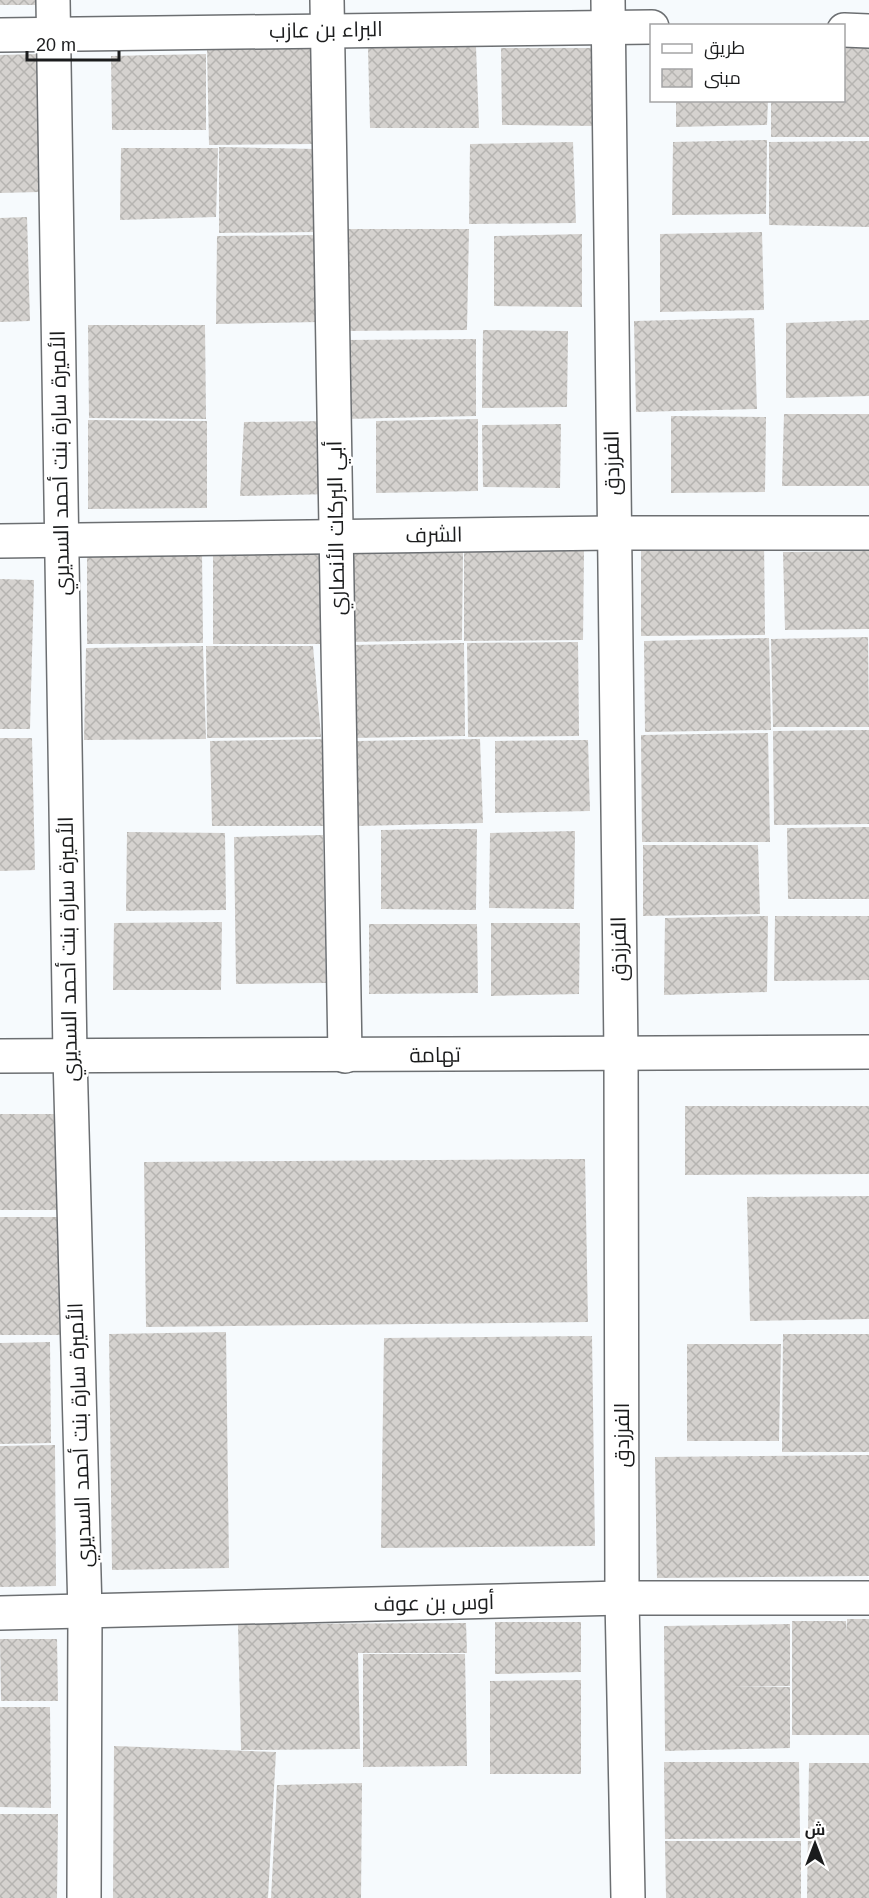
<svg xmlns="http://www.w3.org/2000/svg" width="869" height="1898" font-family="Arial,Cairo,sans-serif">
<defs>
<pattern id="building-cross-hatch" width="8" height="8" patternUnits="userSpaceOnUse" patternTransform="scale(1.5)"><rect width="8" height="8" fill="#d5d2cf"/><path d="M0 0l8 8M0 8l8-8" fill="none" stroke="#b6b4b1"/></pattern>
</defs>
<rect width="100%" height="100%" fill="#f6fafd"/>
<g fill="url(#building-cross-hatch)">
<polygon points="0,0 35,0 36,5 0,5"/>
<polygon points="844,45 869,45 869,137 771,137 771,100 844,100"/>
<polygon points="476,47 479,128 370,128 368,48"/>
<polygon points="501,48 594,48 593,126 502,125"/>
<polygon points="207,49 311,49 313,144 209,145"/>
<polygon points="38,54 39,192 0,193 0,55"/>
<polygon points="206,54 206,130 112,130 111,56"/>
<polygon points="676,100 768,100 767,125 676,127"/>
<polygon points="767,140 766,214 672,215 673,142"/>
<polygon points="869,141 869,227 769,225 769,142"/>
<polygon points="573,142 576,223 469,224 470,144"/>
<polygon points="219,147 316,149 316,232 219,233"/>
<polygon points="121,148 218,148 216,217 120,220"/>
<polygon points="27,217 30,321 0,322 0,218"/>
<polygon points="340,229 469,229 467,330 341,331"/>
<polygon points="762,232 764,310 660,312 660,234"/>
<polygon points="582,234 582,307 494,306 494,236"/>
<polygon points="318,235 318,322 216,324 217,236"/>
<polygon points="754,318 757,409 636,412 634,321"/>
<polygon points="869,320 869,396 786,398 786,323"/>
<polygon points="88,325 205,325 206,419 89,418"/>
<polygon points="483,330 568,331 567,407 482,408"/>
<polygon points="476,339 476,416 344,419 344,340"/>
<polygon points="784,414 869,414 869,486 782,486"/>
<polygon points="671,416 766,417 765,492 671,493"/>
<polygon points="478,419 478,491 376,493 376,421"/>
<polygon points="88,420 207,421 207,508 88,509"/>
<polygon points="332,421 333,494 240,496 244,422"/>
<polygon points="561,424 560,488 483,487 482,425"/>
<polygon points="764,540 765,635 641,636 641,541"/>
<polygon points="324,550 326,644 213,644 213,554"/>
<polygon points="463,550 462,640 351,642 351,551"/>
<polygon points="584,550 583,640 464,641 464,551"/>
<polygon points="869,551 869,629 785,630 783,552"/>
<polygon points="202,553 203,643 87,644 87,555"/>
<polygon points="0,579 34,580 30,729 0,729"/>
<polygon points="868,637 869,727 773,727 771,639"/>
<polygon points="769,638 771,730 645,732 644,641"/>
<polygon points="578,642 579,736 468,737 467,643"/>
<polygon points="464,643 465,736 353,738 351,645"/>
<polygon points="203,646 206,739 84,740 86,648"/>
<polygon points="206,646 313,646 321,737 207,738"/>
<polygon points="869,730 869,824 774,825 773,731"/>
<polygon points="768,733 770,842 642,842 641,735"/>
<polygon points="0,738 32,738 35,870 0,871"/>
<polygon points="333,739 335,826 212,826 210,741"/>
<polygon points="480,739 483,823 358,826 357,741"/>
<polygon points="588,740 590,811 495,813 495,741"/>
<polygon points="869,827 869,899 788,899 787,828"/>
<polygon points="437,829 477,829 476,910 381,909 381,830"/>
<polygon points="575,831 574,909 489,908 490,833"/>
<polygon points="127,832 225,833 226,910 126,911"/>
<polygon points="323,835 326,983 236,984 234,837"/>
<polygon points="643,845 758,845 760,914 643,916"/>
<polygon points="768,916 767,992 664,995 665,918"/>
<polygon points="775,916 869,916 869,980 774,981"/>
<polygon points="222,922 221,990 113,990 114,923"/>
<polygon points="491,923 580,923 579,994 491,996"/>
<polygon points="369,924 477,924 478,993 369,994"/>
<polygon points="685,1106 869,1106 869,1174 685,1175"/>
<polygon points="0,1114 54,1114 57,1210 0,1210"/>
<polygon points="585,1159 588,1322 146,1327 144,1162"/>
<polygon points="869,1196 869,1319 750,1321 747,1197"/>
<polygon points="0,1217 62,1217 64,1335 0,1335"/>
<polygon points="226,1332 229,1568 112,1570 109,1334"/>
<polygon points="783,1334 869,1334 869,1452 782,1452"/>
<polygon points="592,1336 595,1546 381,1548 384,1338"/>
<polygon points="50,1342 51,1443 0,1444 0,1343"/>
<polygon points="687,1344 781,1344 779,1441 687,1441"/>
<polygon points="55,1445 56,1586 0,1587 0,1446"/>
<polygon points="869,1455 869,1576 657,1578 655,1457"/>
<polygon points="847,1619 869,1619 869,1735 792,1735 792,1621 846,1621 847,1632"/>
<polygon points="495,1622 581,1622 581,1672 495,1674"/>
<polygon points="466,1623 467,1653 358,1653 360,1749 241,1750 238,1624"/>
<polygon points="790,1624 790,1686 729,1687 790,1687 790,1748 665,1751 664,1626"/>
<polygon points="0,1639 57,1639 58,1701 1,1701"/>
<polygon points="363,1654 465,1654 467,1766 363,1767"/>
<polygon points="581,1680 581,1774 490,1774 490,1681"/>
<polygon points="0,1707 50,1707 51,1808 0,1807"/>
<polygon points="114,1746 276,1752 268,1898 113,1898"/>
<polygon points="664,1762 799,1762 800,1838 665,1839"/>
<polygon points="809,1763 869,1763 869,1898 807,1898"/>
<polygon points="362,1783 361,1898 271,1898 277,1785"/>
<polygon points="0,1814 58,1814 57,1898 0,1898"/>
<polygon points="665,1841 801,1841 801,1898 666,1898"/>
</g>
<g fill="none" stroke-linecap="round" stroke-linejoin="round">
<defs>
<g id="minor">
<polyline points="53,0 70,1056 85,1612 84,1898"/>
<polyline points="327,0 345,1056"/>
<polyline points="608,0 621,1053 622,1598 628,1898"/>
<polyline points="844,30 869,31"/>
<polyline points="0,35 652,27"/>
<polyline points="0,541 613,533 869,533"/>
<polyline points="0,1056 869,1052"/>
<polyline points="0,1613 622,1598 869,1598"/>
</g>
</defs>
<use href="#minor" stroke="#6c6f72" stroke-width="36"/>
<use href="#minor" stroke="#fff" stroke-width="33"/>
</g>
<g text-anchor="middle" stroke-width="5" stroke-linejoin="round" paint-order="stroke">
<g font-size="21" fill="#1b1c1d" stroke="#fff">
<text transform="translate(326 30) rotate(-1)" y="7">البراء بن عازب</text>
<text transform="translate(60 463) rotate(-91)" y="7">الأميرة سارة بنت أحمد السديري</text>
<text transform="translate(612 463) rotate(-91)" y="7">الفرزدق</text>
<text transform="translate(336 528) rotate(-91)" y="7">أبي البركات الأنصاري</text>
<text transform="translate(434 535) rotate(-1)" y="7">الشرف</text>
<text transform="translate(68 949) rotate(-91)" y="7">الأميرة سارة بنت أحمد السديري</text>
<text transform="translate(619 949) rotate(-91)" y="7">الفرزدق</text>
<text transform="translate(435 1055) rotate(-1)" y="7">تهامة</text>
<text transform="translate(80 1435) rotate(-92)" y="7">الأميرة سارة بنت أحمد السديري</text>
<text transform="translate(622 1435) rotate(-90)" y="7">الفرزدق</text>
<text transform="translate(434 1603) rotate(-1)" y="7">أوس بن عوف</text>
</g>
</g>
<rect x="650" y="24" width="195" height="78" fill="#ffffff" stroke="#a4a4a5" stroke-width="1.5"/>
<rect x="662" y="44" width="30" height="9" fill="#ffffff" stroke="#a4a4a5" stroke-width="1.5"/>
<text x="704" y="54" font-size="18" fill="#1b1c1d">طريق</text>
<rect x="662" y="69" width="30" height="18" fill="url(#building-cross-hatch)" stroke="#a4a4a5" stroke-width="1.5"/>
<text x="704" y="84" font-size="18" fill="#1b1c1d">مبنى</text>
<g transform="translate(815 1844)" stroke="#ffffff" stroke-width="4.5" paint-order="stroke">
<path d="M0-4.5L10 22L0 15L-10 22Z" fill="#1b1c1d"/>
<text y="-9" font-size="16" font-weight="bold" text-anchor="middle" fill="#1b1c1d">ش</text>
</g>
<path d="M27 51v9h92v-9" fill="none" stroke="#1b1c1d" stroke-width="3"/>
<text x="36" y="51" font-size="18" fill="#1b1c1d" stroke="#ffffff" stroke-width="4.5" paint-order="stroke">20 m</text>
</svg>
